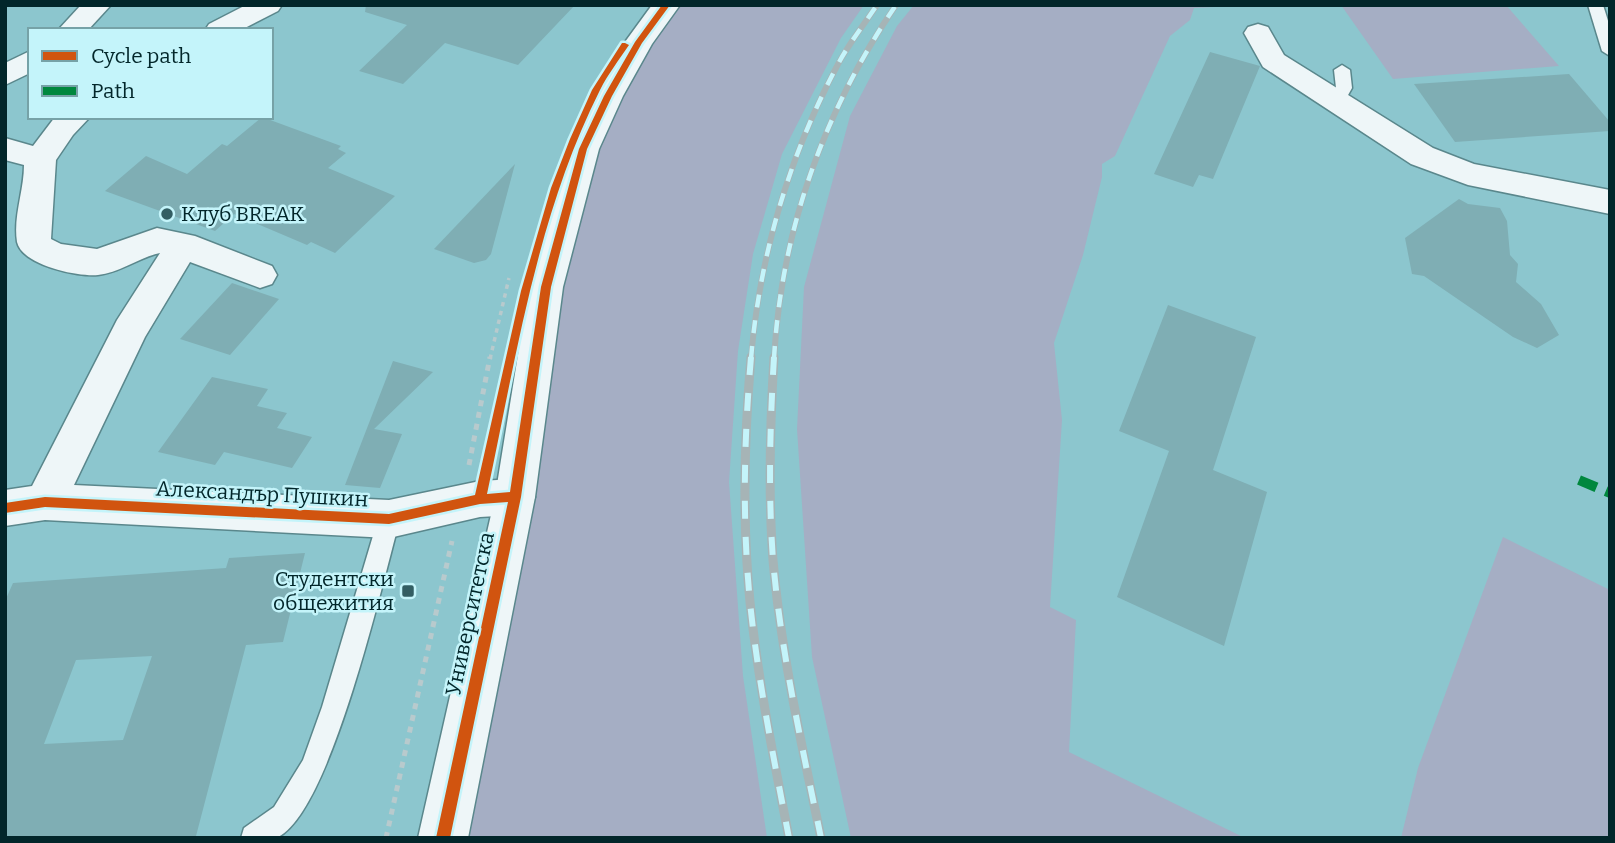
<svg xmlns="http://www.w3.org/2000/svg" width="1615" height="843" font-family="Bitter,serif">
<rect width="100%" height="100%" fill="#8cc6ce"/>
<g fill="#a5aec4">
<polygon points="666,5 864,5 841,38 782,154 753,254 738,351 729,482 743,676 767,838 443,838 583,149"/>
<polygon points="914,5 1257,5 1194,8 1190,20 1170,36 1115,156 1102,164 1102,177 1083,255 1054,343 1062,420 1050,607 1076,620 1069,752 1245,838 851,838 812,657 797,429 804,287 850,116 897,26"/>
<polygon points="1341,5 1506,5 1559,66 1393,79"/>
<polygon points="1503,537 1610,590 1610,838 1401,838 1418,768"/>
</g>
<g fill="#7faeb4" fill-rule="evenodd">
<polygon points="366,5 575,5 518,65 445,43 403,84 359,71 407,25 365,12"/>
<polygon points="1210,52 1260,66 1213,179 1199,175 1193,187 1154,174"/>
<polygon points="1569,74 1610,122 1610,131 1455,142 1414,84"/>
<polygon points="262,117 341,146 338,149 346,153 328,168 395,196 335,253 311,242 307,245 234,214 215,231 105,191 146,156 187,174 222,144 227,146"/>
<polygon points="515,164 491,254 486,260 474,263 434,249"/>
<polygon points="1459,199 1468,204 1500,208 1507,221 1510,255 1518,264 1516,282 1541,304 1559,335 1537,348 1513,337 1424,276 1412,274 1405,238"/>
<polygon points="232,283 279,299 230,355 180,339"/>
<polygon points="1168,305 1256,337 1213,470 1267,492 1224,646 1117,597 1169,451 1119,431"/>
<polygon points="393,361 433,372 374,429 402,434 380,488 345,485"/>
<polygon points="212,377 268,389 257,406 287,413 277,428 312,437 292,468 224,452 215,465 158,452"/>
<path d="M305 553 283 642 246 645 196 836 5 838V601L13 583 226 568 229 558ZM152 656 123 740 44 744 76 660Z"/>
</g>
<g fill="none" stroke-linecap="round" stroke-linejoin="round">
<defs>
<g id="lane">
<polygon points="1588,5 1603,5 1610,27 1610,56 1602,51"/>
<polygon points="1342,65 1350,70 1352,88 1343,104 1337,105 1329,100 1336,88 1334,70"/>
<path d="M389 509 397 512 400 519C383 580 331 811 278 837 269 841 251 838 241 838L244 828 274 807 303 760 322 707 378 519 381 512Z"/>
</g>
<g id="street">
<polygon points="81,5 111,5 88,30 58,30"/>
<polygon points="246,5 282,5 278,11 241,30 205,30 209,24"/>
<polygon points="1258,24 1268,27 1284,55 1433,148 1474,164 1610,190 1610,214 1468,185 1411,164 1263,67 1244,33 1248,27"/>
<polygon points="30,51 30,73 5,85 5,63"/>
<path d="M55 117H90L73 135 56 160 51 239 61 244 97 249 157 228 195 236 272 266 277 275 272 284 260 288 190 262 145 337 74 485 389 500 480 481 515 479 529 484 535 497 529 510 515 515 480 517 389 538 45 520 5 526V490L32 486 117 320 160 253C140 257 119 273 98 275 77 277 22 265 17 242 13 216 24 191 24 165L5 160V138L33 146Z"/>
</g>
<polygon id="secondary" points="652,5 680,5 652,44 623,96 599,149 563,287 535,497 468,838 418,838 495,497 529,287 567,149 593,96 625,42"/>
</defs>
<use href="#lane" stroke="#5a878c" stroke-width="3"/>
<use href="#street" stroke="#5a878c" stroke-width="3"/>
<use href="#secondary" stroke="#5a878c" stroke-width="3"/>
<polyline stroke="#b8cacd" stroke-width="3.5" stroke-dasharray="4.5 4.5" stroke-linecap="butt" points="490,359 509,278"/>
<g stroke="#b8cacd" stroke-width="5" stroke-dasharray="6 6" stroke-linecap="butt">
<polyline points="469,465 490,357"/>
<polyline points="386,838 452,541"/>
</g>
<use href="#lane" fill="#eef6f8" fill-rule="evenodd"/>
<use href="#street" fill="#eef6f8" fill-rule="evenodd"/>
<use href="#secondary" fill="#eef6f8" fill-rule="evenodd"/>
<defs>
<g id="rail-far1">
<path d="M751 359C759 258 789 157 836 68 847 46 863 26 877 5"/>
<path d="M774 359C781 231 824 111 896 5"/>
</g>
<g id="rail">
<path d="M751 357C744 439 742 520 750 602 758 681 774 760 789 838"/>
<path d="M774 357C770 424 768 493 773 560 781 653 802 746 821 838"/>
</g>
</defs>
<use href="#rail-far1" stroke="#a6b4b6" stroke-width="6"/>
<use href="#rail" stroke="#a6b4b6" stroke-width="9"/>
<use href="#rail-far1" stroke="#c4f4fa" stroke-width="4.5" stroke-dasharray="13" stroke-linecap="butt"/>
<use href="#rail" stroke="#c4f4fa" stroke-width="6" stroke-dasharray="18" stroke-linecap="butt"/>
<polyline stroke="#00873e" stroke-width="10" stroke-dasharray="19 10" stroke-linecap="butt" points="1579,480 1610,493"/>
<defs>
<path id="cycleway" d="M662 5H670L642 43 612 96 587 149 551 287 521 497 450 838H436L508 502 480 504 389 524 45 507 5 513V503L45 497 389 514 475 495 521 291 551 188 570 139 592 90 622 43H625L629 45C619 60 608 74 600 90 537 215 516 358 487 494L510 492 541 287 579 149 604 96 635 42Z"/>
</defs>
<use href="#cycleway" stroke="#c4f4fa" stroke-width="5"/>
<use href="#cycleway" fill="#d1540f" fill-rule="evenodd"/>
</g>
<g fill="#325e63" stroke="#c4f4fa" stroke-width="2.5">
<circle cx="167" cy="214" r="7"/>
<rect x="401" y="584" width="14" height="14" rx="3.5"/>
</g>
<g text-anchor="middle" stroke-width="5" stroke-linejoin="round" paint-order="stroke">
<g font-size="21" fill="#02262a" stroke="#c4f4fa" text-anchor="start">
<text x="181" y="221">Клуб BREAK</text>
<text x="394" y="586" text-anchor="end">Студентски<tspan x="394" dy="24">общежития</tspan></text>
</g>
<g font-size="21" fill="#02262a" stroke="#c4f4fa">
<text transform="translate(262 494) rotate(3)" y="7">Александър Пушкин</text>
<text transform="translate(470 614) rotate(-78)" y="7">Университетска</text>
</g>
</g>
<rect width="1615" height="843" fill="none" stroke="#02262a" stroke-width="14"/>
<rect x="28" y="28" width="245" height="91" fill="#c4f4fa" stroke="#76a2a7" stroke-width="2"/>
<rect x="42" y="51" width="35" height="10" fill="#d1540f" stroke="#76a2a7" stroke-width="2"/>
<text x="91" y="63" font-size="21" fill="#02262a">Cycle path</text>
<rect x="42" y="86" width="35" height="10" fill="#00873e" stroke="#76a2a7" stroke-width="2"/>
<text x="91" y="98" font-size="21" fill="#02262a">Path</text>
</svg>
